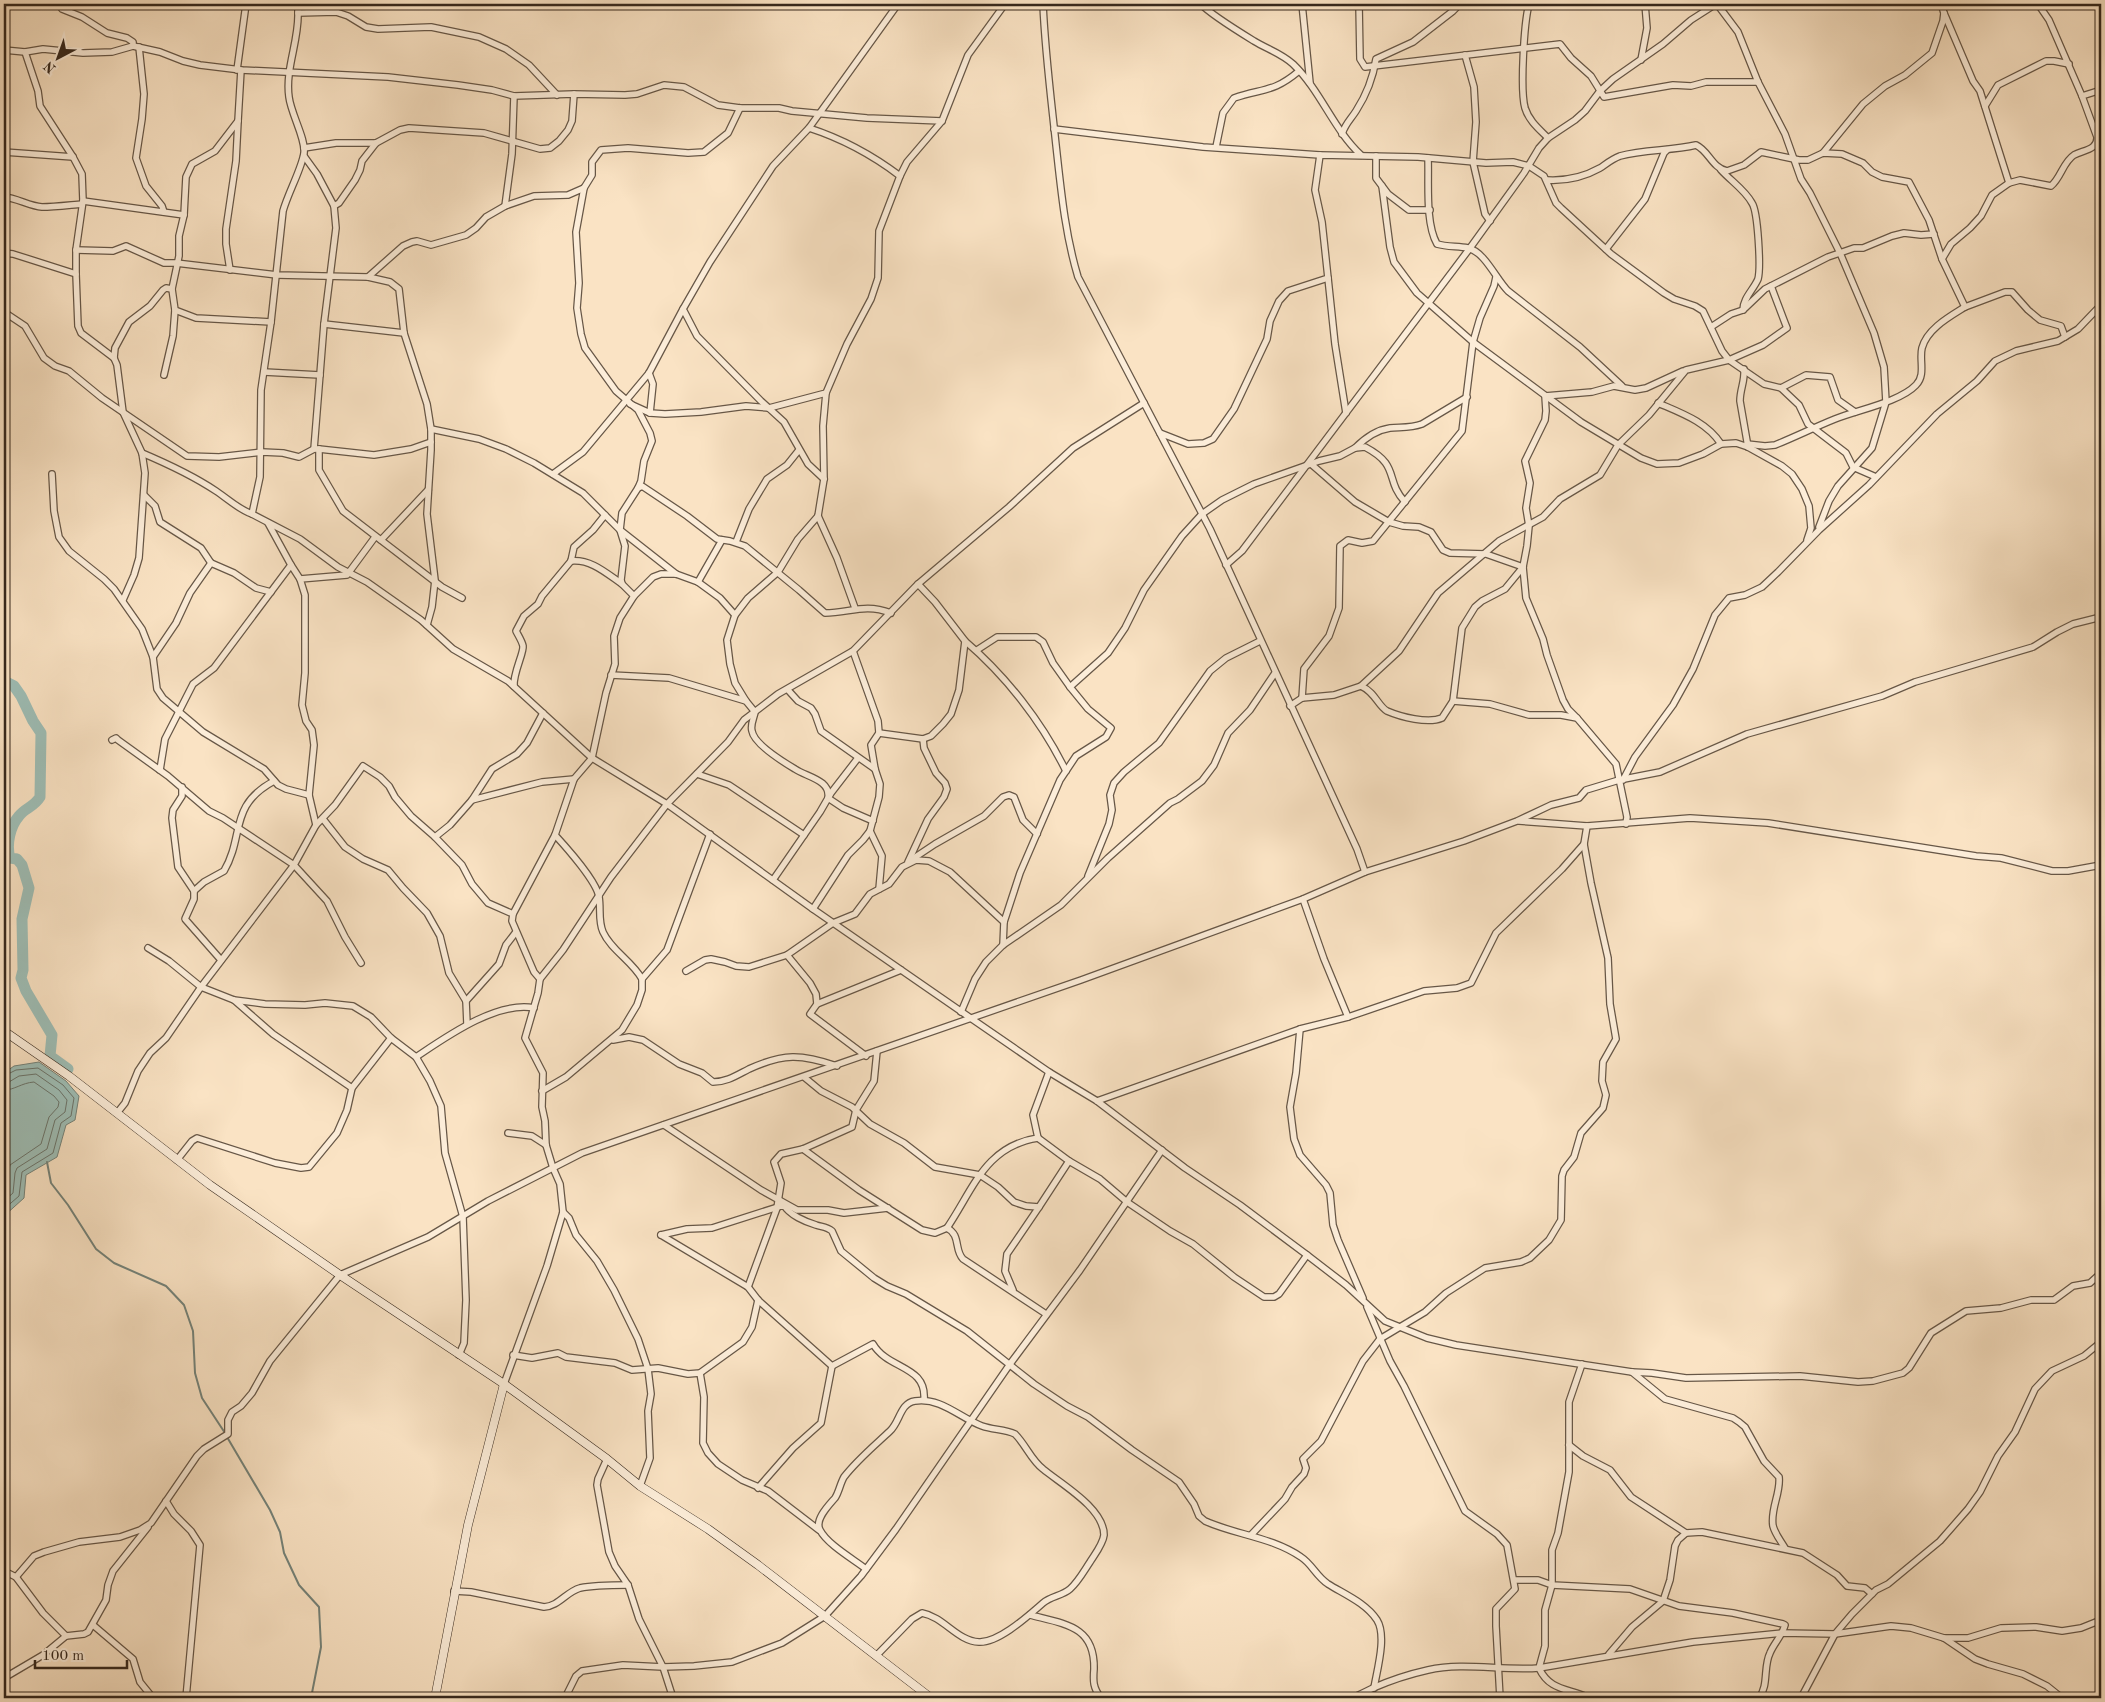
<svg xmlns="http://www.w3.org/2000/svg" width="2105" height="1702" font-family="'Old Standard TT',serif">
<rect width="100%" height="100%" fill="#fae3c4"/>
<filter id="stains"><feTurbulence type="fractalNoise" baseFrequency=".004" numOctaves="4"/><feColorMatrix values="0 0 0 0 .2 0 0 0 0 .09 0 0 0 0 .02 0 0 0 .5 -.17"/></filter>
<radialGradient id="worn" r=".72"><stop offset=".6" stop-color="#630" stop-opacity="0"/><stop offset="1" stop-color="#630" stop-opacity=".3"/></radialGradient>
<polygon fill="#9ebeb6" stroke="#748279" points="39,1062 66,1081 79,1096 75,1120 66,1125 57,1157 26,1175 24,1198 4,1216 4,1073 14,1066"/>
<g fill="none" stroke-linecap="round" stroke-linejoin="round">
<g stroke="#6a736a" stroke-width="1">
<polyline points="4,1076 16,1070 38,1068 63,1085 74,1098 71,1116 61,1123 53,1153 22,1172 19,1196 4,1209"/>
<polyline points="4,1083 9,1082 19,1076 36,1074 59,1090 67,1100 65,1112 55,1120 47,1149 17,1168 15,1173 13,1193 4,1201"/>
<path d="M4 1090C15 1090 21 1083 34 1082L54 1096 59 1102 58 1107 49 1117 41 1144 10 1165 4 1191"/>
</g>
<g stroke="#748279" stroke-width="2">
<polyline points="47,1162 51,1183 68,1205 96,1249 114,1263 166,1286 184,1305 193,1331 195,1373 202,1398 225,1433"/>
<polyline points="227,1437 270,1510 280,1532 284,1553 299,1585 319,1607 321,1647 311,1698"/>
</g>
<path stroke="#9ebeb6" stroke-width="11" d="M4 681 14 686 21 696 33 721 41 733 40 797C34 807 25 808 19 816 10 826 6 845 10 858L17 859 22 865 29 888 22 919 23 970 21 978 26 991 52 1035 50 1056 68 1069"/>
<defs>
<g id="street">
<polyline points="59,4 62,9 82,17 107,33 127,38 133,42 133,46 160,52 183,61 200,65 241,70 388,77 458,85 492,90 514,96 574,94 625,95 637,94 664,85 684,87 718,105 740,108 779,108 792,111 867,118 942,121"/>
<polyline points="298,4 298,13 336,12 348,16 366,27 378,29 431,27 479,37 506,49 529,65 557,95"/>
<path d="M1043 4C1045 51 1051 98 1056 145 1061 190 1065 234 1078 277L1210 529 1357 849 1365 872"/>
<path d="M1201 4C1210 14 1241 33 1254 41 1267 49 1281 53 1293 64 1321 91 1333 129 1361 155"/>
<polyline points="1302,4 1310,83"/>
<polyline points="1359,4 1360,59 1365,67 1560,44 1571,58 1591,76 1604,97 1673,85 1691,86 1706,82 1758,82"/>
<path d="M1529 4C1524 23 1520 90 1525 108 1529 121 1539 129 1548 138"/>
<polyline points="1717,4 1738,32 1758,82 1785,134 1801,179 1810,193 1840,253 1874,333 1884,367 1886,402 1872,448 1838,486 1829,501 1819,527"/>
<polyline points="2038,4 2049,20 2082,96"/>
<path d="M298 13C299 41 285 69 289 97 291 114 306 139 304 153 302 168 288 193 283 211L271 322 261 390 260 477 252 514 300 539 338 567 367 582 421 620 453 649 508 681 592 758 667 804 813 909 972 1019 1049 1072 1097 1101 1185 1168 1240 1205 1307 1255 1346 1285 1385 1321 1427 1338 1456 1345 1632 1372 1665 1399 1733 1418 1739 1422 1745 1427 1764 1461 1779 1477C1781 1493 1770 1509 1773 1526 1775 1534 1781 1541 1785 1548"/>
<polyline points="139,47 144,94 142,119 136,158 146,186 162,206 164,212"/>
<polyline points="4,50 25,52 43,49 83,53 112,52 133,46"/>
<polyline points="25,52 38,91 40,106 73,157 82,174 83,201 76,250 76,274"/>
<polyline points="1465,55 1474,87 1476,122 1473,162 1485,214 1490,221"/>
<polyline points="1641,60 1647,28 1645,4"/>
<polyline points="237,70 246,4"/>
<polyline points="1985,106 1998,85 2046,61 2054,61 2069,64"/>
<path d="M809 128C843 139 871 154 900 176"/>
<polyline points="1054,129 1203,147 1320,155"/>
<path d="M1342 134C1345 124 1351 119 1356 111 1367 94 1373 78 1376 59L1413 42 1453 11 1460 4"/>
<path d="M1216 147 1223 113 1234 98C1263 88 1273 93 1299 71"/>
<polyline points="304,148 336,143 376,143 400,130 409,128 484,133 540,149 550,148 559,141 568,130 572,121 574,94"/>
<polyline points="4,152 73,157"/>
<polyline points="1823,153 1863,104 1885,86 1905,75 1932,53 1943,21 1944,13 1941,4"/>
<polyline points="304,156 317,174 334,206 336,228 324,324 314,449"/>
<polyline points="1376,156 1376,178 1388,194 1409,210 1430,210"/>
<path d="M1428 158C1429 182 1425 223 1437 244 1447 247 1458 246 1468 248 1485 252 1496 279 1508 291L1580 347 1622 386"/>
<path d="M1721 170C1731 181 1745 190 1752 203 1758 212 1761 268 1758 279 1754 289 1743 298 1743 310"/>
<path d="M1547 180C1565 181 1584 177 1600 168 1606 164 1612 159 1620 156 1644 149 1671 151 1696 145 1709 151 1712 168 1727 171L1744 165 1761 152 1799 160H1808L1823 153 1842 154 1863 163 1872 172 1882 177 1909 182 1929 220 1942 259"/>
<path d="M2009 183 2020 180 2051 186C2061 178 2063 162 2074 155 2083 150 2098 150 2097 137L2082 96 2101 90"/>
<polyline points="1382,186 1390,247 1394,262 1417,293 1473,342 1581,422 1641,458 1657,464 1679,463 1703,454 1721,444 1736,443 1748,447 1782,466 1792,474 1802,489 1809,506 1811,528 1807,540"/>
<polyline points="584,188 576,232 579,283 577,308 581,334 585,348 616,391 638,410 650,433 652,441 644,461 641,481 638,488"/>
<path d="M4 197C17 198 29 206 42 207 54 207 70 205 82 204"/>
<polyline points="83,201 184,215"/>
<polyline points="334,206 339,203 355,180 360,170 362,161 376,143"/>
<polyline points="505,206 512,154 514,96"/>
<polyline points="1606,249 1645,199 1664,153 1667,150"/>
<polyline points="76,250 113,251 126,246 164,263 176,263 277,275 368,277 403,246 412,242 417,241 431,245 466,235 476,228 486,217 505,206 534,196 568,195 584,188 592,175 592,162 601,150 628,148 688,153 704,152 728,133 740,108"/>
<polyline points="4,253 13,254 76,274 78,326 81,333 114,358"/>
<polyline points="230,270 226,244 226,229 236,161 238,121"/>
<polyline points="368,277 390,282 399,289 404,333 427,404 431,429 431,450 427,514 435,580 432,607 427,625"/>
<polyline points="1328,278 1335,344 1346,413"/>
<polyline points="172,289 175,310 196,318 271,322"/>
<polyline points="1965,307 2005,292 2012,292 2028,310 2040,320 2061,326 2065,337"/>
<polyline points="4,312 25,326 44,358 55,366 69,371 102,398 187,456 219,457 262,452 283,453 299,457 314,449 319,449 374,455 411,449 431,442"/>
<polyline points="324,324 404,333"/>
<polyline points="1711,327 1731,314 1743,310 1765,289 1828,257 1854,248 1863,248 1892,236 1904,233 1921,235 1934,234"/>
<path d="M1744 369C1745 382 1740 389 1740 401L1748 447"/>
<polyline points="264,372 320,375"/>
<polyline points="649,373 653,384 650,413"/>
<polyline points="164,375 173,336 175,310"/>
<polyline points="1781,388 1806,375 1830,377 1838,400 1855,412"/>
<path d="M1658 403C1681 413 1707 422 1721 444"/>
<polyline points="630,404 650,413 665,414 701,412 746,406 769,408 826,393 847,344 871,299 878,278 879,231 900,176 907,162 942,121 968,55 1005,4"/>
<polyline points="431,429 479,439 506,449 534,463 583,493 620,530 625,546 621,580 622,584 634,596"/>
<polyline points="1160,433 1188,444 1204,443 1213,439 1234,409 1267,339 1270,321 1279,301 1288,291 1328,278 1322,222 1315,190 1320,155 1418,157 1486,163 1513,162 1529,166 1544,176 1556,203 1561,208 1611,254 1664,293 1674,299 1695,306 1703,311 1722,351 1729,360 1764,384 1781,388 1799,405 1808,424 1846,453 1853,467 1876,477"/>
<path d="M1747 444 1765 446 1775 445C1795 437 1815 427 1835 419 1857 410 1900 402 1916 385 1926 375 1919 360 1922 348 1927 329 1949 317 1965 307L1942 259 1951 244 1970 228 1981 216 1992 195 2009 183 1980 91 1973 81 1944 13"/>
<path d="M1355 448C1364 439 1376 430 1390 428 1401 427 1411 428 1422 424L1467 397"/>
<polyline points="319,449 319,470 343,511 442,587 462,598"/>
<path d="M142 453C168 464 192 475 216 491 228 499 238 509 252 514"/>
<polyline points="52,474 54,511 59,537 69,551 104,579 114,589 142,629 153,657 157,689 163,698 203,732 264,769 278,785 286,789 309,795"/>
<polyline points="553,474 583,452 649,373 683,309"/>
<polyline points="824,479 808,464 784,422 761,401 697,336 683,309 710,262 773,166 809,128 898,4"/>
<polyline points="144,495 155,506 160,522 201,548 211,563"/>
<polyline points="818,516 837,558 855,608"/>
<polyline points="381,540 428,490"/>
<polyline points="736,542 749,509 767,479 787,465 799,450"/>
<path d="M571 561C591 559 606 573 622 584"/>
<polyline points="291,565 300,579"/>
<polyline points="1226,565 1242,551 1470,248 1524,173 1539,148 1548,138 1575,120 1585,111 1600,91 1613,79 1663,44 1691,20 1716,4"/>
<path d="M676 574 620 530 622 513 638 488 642 486 687 516 717 539 730 541 745 546 799 590 825 613C850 613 864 603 891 613"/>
<polyline points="698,582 722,540"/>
<polyline points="123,600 134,575 139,558 145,473 142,453 123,412 117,365 114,358 115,348 129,322 150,306 163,290 166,288 172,289 179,256 179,236 184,215 186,177 192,164 215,151 238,121 241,70"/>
<path d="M965 641C1006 676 1042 722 1066 771"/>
<polyline points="977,650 997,637 1036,637 1043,642 1053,663 1070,687"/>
<polyline points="153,657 176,623 190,593 211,563 234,573 256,588 271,592"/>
<path d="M611 675 669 678 746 701 755 712C754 718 750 725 752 731 754 744 785 763 795 769 807 777 831 780 828 798L843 808 873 821"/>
<path d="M514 686C513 673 524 653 523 646 522 641 518 635 516 631L524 616 538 604 542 596 571 561 574 547 593 530 605 515"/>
<polyline points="1361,686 1399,651 1438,593 1499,541 1543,517 1560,499 1600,475 1618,445 1649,415 1686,370 1729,360 1763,345 1787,328 1785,323 1771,286"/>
<polyline points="788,690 798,701 811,708 815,714 821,731 875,769"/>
<polyline points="1302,698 1304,669 1329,636 1339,608 1340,546 1348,540 1362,543 1373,541 1462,431 1473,342 1480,318 1494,286 1496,277"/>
<polyline points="746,701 735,683 730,664 727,640 735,615 748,598 778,572 798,539 818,516 824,479 823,426 826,393"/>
<polyline points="1453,701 1490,704 1529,715 1561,715 1577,718 1616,764 1627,817 1626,824"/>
<path d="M1290 706 1302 698 1334 695 1361 686C1375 692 1378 706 1387 711 1401 717 1428 724 1442 718L1453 701 1462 628 1475 607 1482 601 1505 589 1523 567 1486 554 1450 553 1443 550 1431 532 1419 527 1403 526 1389 522 1355 502 1311 464"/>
<polyline points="1577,718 1568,709 1563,700 1547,655 1543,639 1526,598 1523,567 1527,546 1529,526 1526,508 1530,483 1525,461 1545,420 1546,411 1545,396 1592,392 1614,386 1635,390 1646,388 1683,371"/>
<polyline points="879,733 923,739 931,736 943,724 951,714 959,690 965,641 935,602 918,584"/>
<polyline points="112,740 116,738 118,740 168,776 209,811 223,818 294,865 201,987 166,1038 150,1053 138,1071 125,1103 117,1113"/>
<polyline points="160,770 165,739 193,684 214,668 291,565 268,523"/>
<polyline points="697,774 729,785 804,835"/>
<polyline points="1623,780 1635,757 1673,705 1693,669 1715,615 1729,598 1745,595 1762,587 1778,572 1819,530 1869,485 1937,414 1977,381 1995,361 2016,351 2058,341 2078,329 2101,305"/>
<polyline points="182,787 182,796 173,810 172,818 178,867 194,891 194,899 185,919 221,960"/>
<polyline points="472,800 492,769 517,754 527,743 543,713"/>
<polyline points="323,819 345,847 363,859 388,870 403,888 427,913 440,936 449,973 466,1001 467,1024"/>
<polyline points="1519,821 1587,826 1690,818 1768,823 1976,856 2001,858 2052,871 2068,871 2101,865"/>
<polyline points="316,825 335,805 363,766 380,777 389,786 395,797 411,816 435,837 450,825 472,800 542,782 574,779"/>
<polyline points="870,831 882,856 879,889"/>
<polyline points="435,837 462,865 472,884 488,903 513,914"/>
<polyline points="911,860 935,844 984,816 1003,797 1009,795 1014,797 1023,820 1037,834"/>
<polyline points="908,862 928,819 944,797 947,789 945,783 936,773 924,748 923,739"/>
<polyline points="1088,876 1109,824 1112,810 1110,795 1114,783 1124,772 1159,743 1210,671 1226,658 1260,641"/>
<polyline points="773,880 820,812 831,793 858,758"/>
<path d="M194 891 204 882 224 871C245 835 228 806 274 781"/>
<polyline points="813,909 848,855 863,840 870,831 879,797 880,784 875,769 871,745 879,733 878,721 853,651"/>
<path d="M1004 922 1020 873 1060 780 1076 756 1106 737 1111 728 1088 709 1070 687 1108 653 1125 628 1144 590 1182 536 1202 514 1222 500 1254 484 1319 461 1340 456 1355 448 1365 447C1401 466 1384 479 1405 502"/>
<polyline points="148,948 169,961 201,987 234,1000 265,1004 305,1005 325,1003 353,1006 371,1017 391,1038 416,1057 430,1081 441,1106 445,1153 463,1217 466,1300 464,1343 459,1355"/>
<polyline points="787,955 810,983 816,994 817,1004"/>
<polyline points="361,963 345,937 327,901 294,865 316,825 309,795 314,745 312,730 306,721 302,705 305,673 305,595 300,579 347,575 375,537"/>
<polyline points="686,971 705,960 711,959 725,962 736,966 749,967 787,955 833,923 855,914 870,894 889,884 902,867 916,860 929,861 950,872 1004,922 1003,945"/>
<polyline points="540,979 563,950 611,877 667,804 728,742 744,720 778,694 853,651 918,584 1009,507 1073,448 1144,403"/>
<path d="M642 979C632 961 611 950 603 932 598 921 601 908 599 897 597 882 566 847 555 835L574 779 592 758 606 693 615 664 614 636 620 618 634 596 653 577 661 574H676L698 582 720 598 735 615"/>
<polyline points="234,1000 273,1034 352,1088"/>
<polyline points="466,1001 499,964 506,945 516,932"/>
<polyline points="961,1012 975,979 986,962 1003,945 1061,905 1108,858 1170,803 1178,799 1202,781 1214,765 1228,733 1250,710 1275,673"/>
<polyline points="1348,1017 1424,991 1457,988 1471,983 1496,933 1562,869 1584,844"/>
<polyline points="1300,1029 1296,1073 1290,1107 1294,1139 1300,1155 1326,1185 1330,1193 1333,1225 1338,1240 1363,1298"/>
<path d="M613 1040 629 1037 643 1040 679 1064 702 1073 713 1082C727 1082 737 1075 749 1069 784 1053 801 1054 837 1066"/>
<polyline points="866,1056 810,1014 817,1004 901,970"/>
<path d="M416 1057C446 1037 496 1001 534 1008"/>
<polyline points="804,1077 821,1091 852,1107 870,1124 904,1143 935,1167 980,1175 998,1187 1014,1202 1026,1206 1039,1207 1007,1254 1005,1271 1013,1290"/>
<polyline points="542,1091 566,1077 622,1030 637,1005 642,990 642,979 667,950 710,834"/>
<polyline points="1097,1101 1300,1029 1348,1017 1324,959 1303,899"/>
<polyline points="664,1125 761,1190 797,1210 828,1210 844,1213 888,1208"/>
<polyline points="508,1133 532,1136 546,1145"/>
<polyline points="1038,1138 1069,1161 1039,1207"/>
<path d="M803 1149 859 1190 922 1230 935 1233 947 1228C961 1235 954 1250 963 1259L1046 1314"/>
<polyline points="177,1160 192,1141 197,1138 275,1163 301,1168 309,1167 337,1133 347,1110 352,1088 391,1038"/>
<polyline points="1069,1161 1100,1179 1127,1202 1170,1231 1193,1244 1234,1277 1264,1297 1274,1297 1279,1294 1307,1255"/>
<polyline points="563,1212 569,1218 576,1235 597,1261 614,1290 638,1339 648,1369 651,1394 648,1411 650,1458 640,1486"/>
<path d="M947 1228C973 1190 985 1146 1038 1138L1033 1115 1049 1072"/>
<path d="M661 1235 687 1229 712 1228 784 1205C789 1215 806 1222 816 1225 822 1227 827 1227 832 1231L841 1251 874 1278 887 1286 906 1294 967 1331 1034 1384 1067 1406 1088 1417 1132 1450 1179 1482 1194 1504 1199 1516 1205 1521C1236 1535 1272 1537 1301 1557 1312 1564 1316 1576 1328 1584 1344 1594 1366 1603 1377 1620 1387 1636 1377 1670 1374 1688"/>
<path d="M661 1235 748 1287 758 1300 832 1366 873 1344C888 1370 927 1365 924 1400"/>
<polyline points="748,1287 777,1208 781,1183 774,1162 781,1154 803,1149 852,1127 856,1110 874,1081 877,1051"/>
<polyline points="1367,1307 1390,1361 1404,1386 1465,1511 1497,1534 1507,1545 1515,1589 1496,1609 1496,1626 1500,1698"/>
<polyline points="513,1355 532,1358 558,1353 566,1357 615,1363 632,1370 658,1368 688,1374 700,1373 743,1342 752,1327 758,1300"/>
<path d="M1582 1364 1569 1402V1472L1558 1533 1552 1550V1585L1545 1610V1646L1539 1668C1550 1692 1570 1688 1589 1698"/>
<polyline points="1632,1372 1652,1373 1686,1378 1800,1376 1858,1382 1873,1381 1903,1373 1909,1368 1931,1333 1966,1311 2001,1308 2031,1300 2054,1300 2073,1286 2090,1283 2101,1273"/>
<polyline points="700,1373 704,1397 703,1443 708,1453 718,1464 742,1480 768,1491 819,1530"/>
<polyline points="504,1384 547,1266 563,1212 560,1184 553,1168 546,1145 545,1121 542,1107 543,1073 525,1038 538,993 540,979 534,972 512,921 513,914 555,835"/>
<polyline points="1569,1445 1583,1456 1610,1470 1631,1497 1686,1533"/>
<polyline points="607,1459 598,1479 597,1485 609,1552 615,1566 628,1585 639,1619 663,1667 673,1698"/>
<polyline points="758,1488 793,1448 821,1423 832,1366"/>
<polyline points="166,1501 174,1514 191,1531 200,1545 186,1698"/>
<polyline points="1251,1535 1285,1499 1292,1487 1304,1474 1306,1468 1303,1459 1321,1441 1363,1361 1380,1339 1425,1312 1446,1293 1485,1268 1521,1262 1530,1258 1549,1240 1561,1220 1562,1176 1564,1170 1574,1157 1581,1133 1603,1108 1606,1095 1602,1081 1603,1062 1616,1039 1610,1004 1608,958 1591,883 1584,844 1587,826"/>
<path d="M866 1569C853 1559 827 1544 820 1530 814 1520 829 1505 835 1498 839 1492 840 1484 844 1477 857 1460 874 1446 890 1431 900 1422 900 1403 915 1401 941 1397 960 1418 982 1426 993 1430 1005 1429 1015 1434 1026 1445 1031 1460 1043 1469 1061 1484 1104 1508 1104 1535 1103 1544 1095 1554 1090 1562 1084 1571 1078 1582 1070 1589 1062 1596 1051 1596 1043 1603 1029 1615 999 1643 979 1642 957 1641 944 1617 922 1613L912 1619 876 1656"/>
<polyline points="4,1571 16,1577 43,1613 66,1636"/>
<polyline points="16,1577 34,1556 44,1552 79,1542 120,1537 140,1530 151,1523 197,1456 204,1449 228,1434 228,1420 232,1412 241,1406 252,1393 270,1361 340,1275 428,1237 488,1201 582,1153 1081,980 1303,899 1365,872 1464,841 1517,821 1551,805 1579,798 1586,790 1619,780 1660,772 1747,734 1882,696 1915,682 2033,647 2057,632 2073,624 2101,617"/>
<path d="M1514 1580H1538L1552 1585 1630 1589 1679 1606 1733 1613 1783 1624 1785 1625C1782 1636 1774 1643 1770 1653 1763 1667 1769 1685 1759 1698"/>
<path d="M454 1591 471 1592 544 1607C559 1606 566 1592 580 1588 594 1585 614 1585 628 1585"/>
<path d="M1030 1615C1065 1624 1095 1626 1094 1669 1093 1681 1093 1688 1101 1698"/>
<polyline points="93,1625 133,1659 140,1682 153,1698"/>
<polyline points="1944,1638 1968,1638 2001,1628 2036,1627 2062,1631 2081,1628 2101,1620"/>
<polyline points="1609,1654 1632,1627 1663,1601 1670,1580 1675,1546 1678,1540 1686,1533 1702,1532 1803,1553 1837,1575 1847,1586 1865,1588 1872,1594"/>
<polyline points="4,1678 43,1655 66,1636 84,1634 88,1632 106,1600 108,1585 113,1571 148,1527"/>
<polyline points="565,1698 576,1676 582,1671 623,1665 663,1667 694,1666 732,1662 782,1643 825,1616 861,1576 896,1529 1010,1364 1080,1270 1162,1150"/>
<path d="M1352 1698C1359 1695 1365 1692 1373 1688 1389 1681 1410 1674 1428 1670 1464 1662 1502 1671 1539 1668L1693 1642 1782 1633 1835 1634 1891 1626 1911 1628 1944 1638 1975 1659 1988 1664 2023 1674 2047 1686 2062 1698"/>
<polyline points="1801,1698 1835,1634 1852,1614 1876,1590 1888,1584 1940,1541 1968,1509 1980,1492 1998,1456 2015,1432 2035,1389 2052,1371 2084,1356 2101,1342"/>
</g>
<g id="secondary">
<polyline points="4,1031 69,1076 210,1185 340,1275 504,1384 607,1459 640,1486 708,1529 758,1565 931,1698"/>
<polyline points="435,1698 468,1525 504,1384"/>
</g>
</defs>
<use href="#street" stroke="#675747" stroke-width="8"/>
<use href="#secondary" stroke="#36281d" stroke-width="9"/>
<use href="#street" stroke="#fcedd9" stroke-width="5.5"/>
<use href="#secondary" stroke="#fcedd9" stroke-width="8"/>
</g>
<rect width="2105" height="1702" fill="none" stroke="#fae3c4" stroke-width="20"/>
<rect x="5" y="5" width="2095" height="1692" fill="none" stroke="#36281d" stroke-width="2.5"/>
<rect x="10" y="10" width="2085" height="1682" fill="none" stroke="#36281d"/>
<g transform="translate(58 58) rotate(221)" stroke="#fcedd9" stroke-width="4" paint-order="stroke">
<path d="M0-4L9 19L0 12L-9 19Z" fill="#36281d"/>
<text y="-8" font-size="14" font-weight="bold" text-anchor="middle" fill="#36281d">N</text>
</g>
<path d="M35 1660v8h92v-8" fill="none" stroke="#36281d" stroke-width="2.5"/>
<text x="42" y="1660" font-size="15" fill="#36281d" stroke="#fcedd9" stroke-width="4" paint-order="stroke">100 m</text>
<rect width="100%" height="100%" filter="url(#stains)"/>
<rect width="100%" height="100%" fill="url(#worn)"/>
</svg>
